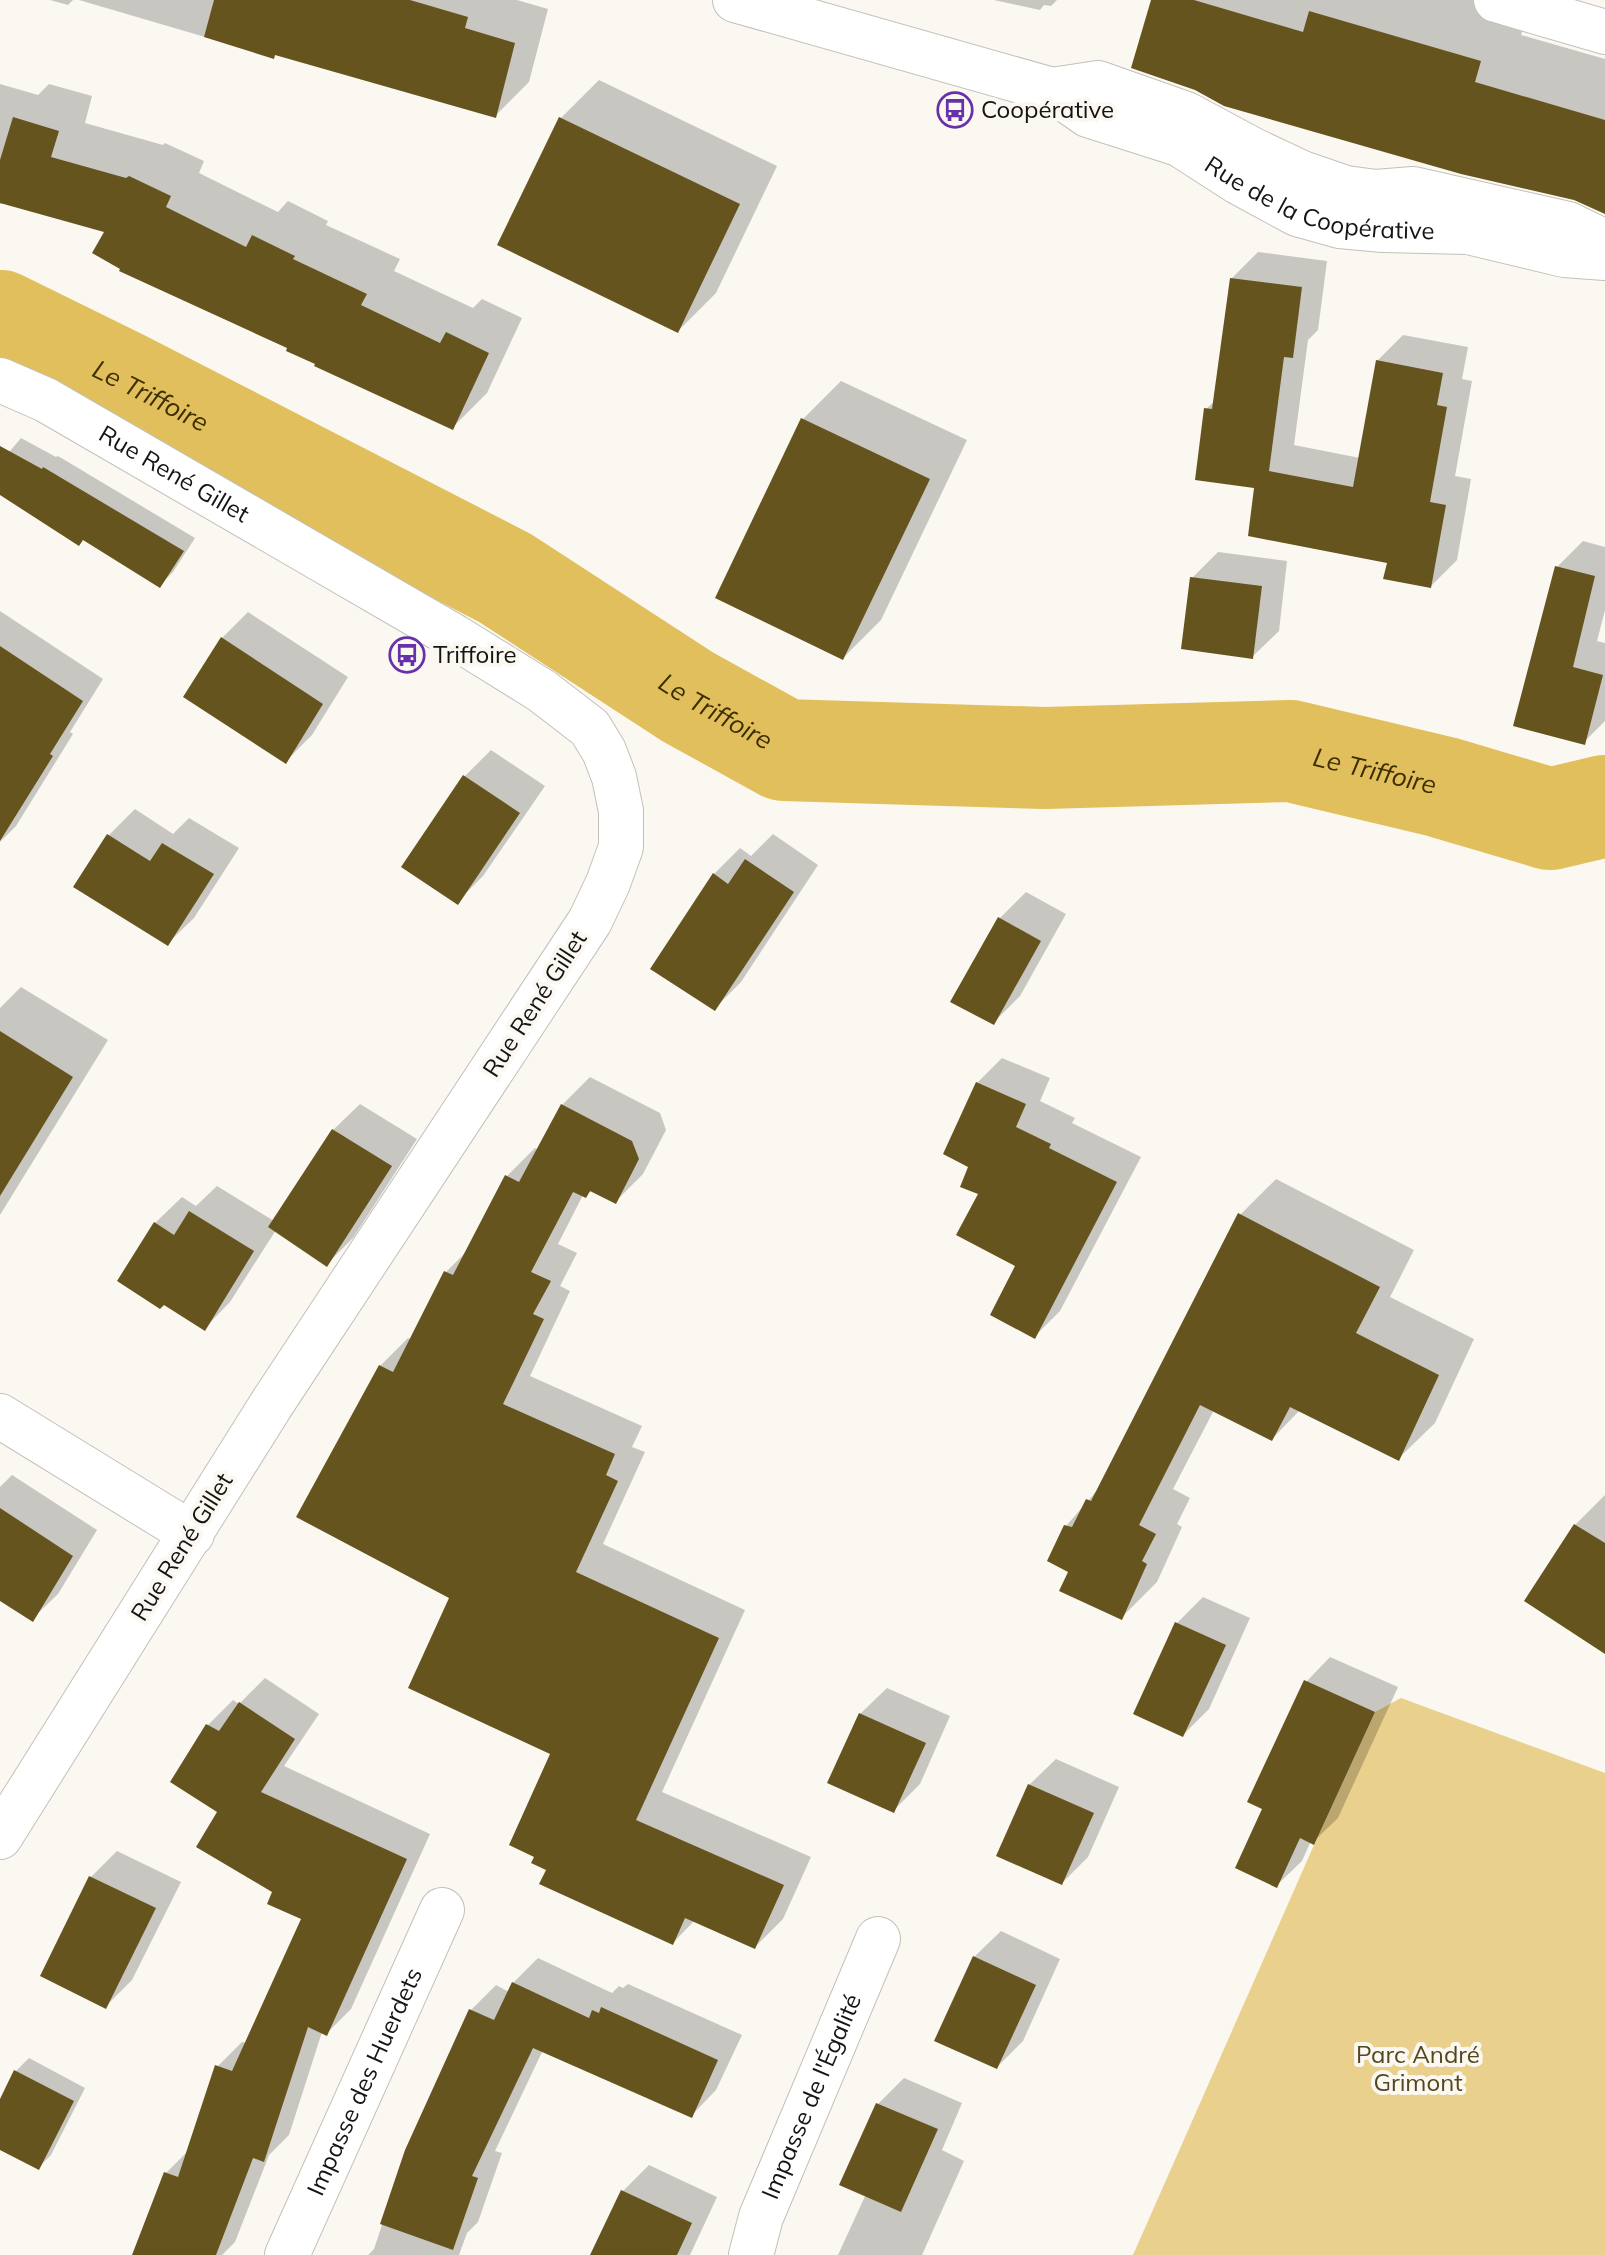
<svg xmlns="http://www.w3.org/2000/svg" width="1605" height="2255" font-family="Mulish,sans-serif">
<rect width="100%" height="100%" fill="#faf8f1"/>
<polygon fill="#ead08d" points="1401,1698 1605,1773 1605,2255 1133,2255 1314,1845 1375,1712"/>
<g fill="#0003">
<polygon points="50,0 73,0 68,5"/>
<polygon points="79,0 517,0 548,9 529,82 495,116 277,53 273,57"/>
<polygon points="994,0 1057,0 1051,6 1044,5 1040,10"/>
<polygon points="1153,0 1478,0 1527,14 1521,35 1605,59 1605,212"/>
<polygon points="599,80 777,166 716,293 678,331 561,118"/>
<polygon points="0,84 38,95 49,84 92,96 85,123 163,145 165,143 204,161 199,173 278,212 288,201 328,221 326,225 400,259 394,271 473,308 482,299 522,318 487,393 452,428 318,363 107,231 6,203 0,204"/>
<polygon points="1258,252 1327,261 1318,330 1308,340 1294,445 1360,458 1377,361 1403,335 1468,347 1462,379 1472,381 1455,476 1471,479 1457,560 1431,586 1256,486 1206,409 1216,400 1232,278"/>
<polygon points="841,381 967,440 881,620 843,658 718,597 803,419"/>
<polygon points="21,438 56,457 58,456 195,538 173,572 160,585 84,538 0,493 0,463"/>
<polygon points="1583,541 1605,547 1605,610 1597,641 1605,643 1605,721 1584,742 1557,567"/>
<polygon points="1218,552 1287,561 1279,631 1252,657 1192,578"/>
<polygon points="0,611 103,679 70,732 73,734 16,826 0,842"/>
<polygon points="248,612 348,677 312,735 286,761 222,638"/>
<polygon points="491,750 545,786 483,876 457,902 404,866 465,776"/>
<polygon points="135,809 173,834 189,818 239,848 194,918 167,944 108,836"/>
<polygon points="773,834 818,865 741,982 715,1008 653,968 714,874 740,848 751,856"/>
<polygon points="1026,892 1066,914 1020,996 993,1023 952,1002 1000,918"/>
<polygon points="21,987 108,1040 0,1215 0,1008"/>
<polygon points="1002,1058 1050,1078 1040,1101 1075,1118 1072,1123 1141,1157 1060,1311 1035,1336 1018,1265 980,1192 971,1166 977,1083"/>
<polygon points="590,1077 660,1113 666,1130 643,1174 615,1202 592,1190 586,1196 583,1195 558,1244 577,1253 560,1286 570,1291 530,1376 642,1426 632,1447 645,1452 603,1544 745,1610 662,1792 811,1857 783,1919 755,1947 695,1920 673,1943 548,1869 553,1753 452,1597 380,1366 408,1338 412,1340 446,1272 468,1250 507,1176 535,1148 538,1150 562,1105"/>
<polygon points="360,1104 417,1139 353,1238 327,1264 276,1230 230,1302 204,1329 155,1223 182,1197 196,1206 217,1186 274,1221 333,1130"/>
<polygon points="1276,1179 1414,1250 1390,1297 1474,1339 1435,1423 1399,1458 1300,1410 1272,1439 1214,1410 1173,1489 1190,1498 1177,1524 1182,1527 1157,1582 1121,1618 1070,1571 1066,1526 1100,1487 1240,1215"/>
<polygon points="12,1475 97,1530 58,1594 32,1619 0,1598 0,1487"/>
<polygon points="1605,1495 1605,1652 1575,1525"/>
<polygon points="1203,1597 1250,1618 1209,1709 1183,1735 1177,1623"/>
<polygon points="1330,1657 1398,1687 1338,1818 1313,1842 1311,1841 1302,1861 1277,1885 1265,1808 1306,1682"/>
<polygon points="265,1678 319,1714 284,1766 430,1834 351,2009 326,2034 322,2032 289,2135 269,2155 235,2242 222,2255 135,2255 166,2173 190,2149 217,2067 242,2042 246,2043 303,1918 275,1891 220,1811 208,1725 233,1700 239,1704"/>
<polygon points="887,1688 950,1716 920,1784 894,1810 860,1714"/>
<polygon points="1056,1759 1119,1787 1088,1857 1062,1883 1029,1785"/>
<polygon points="117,1851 181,1882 132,1980 106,2006 91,1877"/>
<polygon points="1001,1931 1060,1959 1023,2041 997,2067 974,1957"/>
<polygon points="538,1958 612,1993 619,1986 623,1988 628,1984 742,2035 716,2090 692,2115 543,2050 495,2151 502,2153 478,2222 467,2233 459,2255 368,2255 374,2249 407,2150 471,2010 496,1985 509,1992 513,1983"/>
<polygon points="29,2058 85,2088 51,2155 38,2168 0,2146 0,2104 16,2071"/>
<polygon points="904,2078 962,2103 942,2150 964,2161 922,2255 838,2255 866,2194 878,2104"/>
<polygon points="649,2165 717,2197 690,2255 593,2253 623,2191"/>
</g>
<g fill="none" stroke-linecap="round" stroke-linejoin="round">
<path stroke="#e2bf5d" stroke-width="102" id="s1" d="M0 321 122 381 505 578 688 697 784 750 1045 758 1291 751 1442 787 1550 819 1605 806"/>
</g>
<g fill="#66541f">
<polygon points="214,0 410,0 468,17 465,28 515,43 496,118 275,55 274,59 204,37"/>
<polygon points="1151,0 1194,0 1303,32 1309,11 1481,61 1475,82 1605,120 1605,214 1574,200 1461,174 1224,106 1195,90 1131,68"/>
<polygon points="13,117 59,131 51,157 126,178 129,176 171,196 166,207 246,247 252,235 295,256 293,259 367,294 361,305 440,343 446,332 489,353 453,430 314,366 315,364 286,351 287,348 119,271 120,269 92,253 104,232 0,203 0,160"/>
<polygon points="559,117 740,204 678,333 497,245"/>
<polygon points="1230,278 1302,287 1293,358 1284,357 1269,471 1353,487 1376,360 1443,373 1437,405 1447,407 1430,502 1446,505 1431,588 1383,579 1387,563 1248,536 1254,488 1195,480 1204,408 1212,409"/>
<polygon points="801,418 930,479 843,660 715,598"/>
<polygon points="0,446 42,469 43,467 184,551 160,588 83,540 79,546 0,495"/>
<polygon points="1555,566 1595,576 1573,667 1603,675 1585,745 1513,726"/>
<polygon points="1190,577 1262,586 1253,659 1181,649"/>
<polygon points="221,637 323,704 286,764 183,697"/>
<polygon points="0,646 83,701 50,754 53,756 0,841"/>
<polygon points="463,775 520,813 458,905 401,867"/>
<polygon points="107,834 150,861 162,843 214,874 168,946 73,887"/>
<polygon points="745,859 794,892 715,1011 650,969 713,873 728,884"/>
<polygon points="998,917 1041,941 994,1025 950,1002"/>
<polygon points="0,1031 73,1077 0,1196"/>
<polygon points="976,1082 1026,1104 1016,1127 1051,1144 1049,1148 1117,1182 1035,1339 990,1315 1015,1266 956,1235 978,1194 960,1187 968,1167 943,1154"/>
<polygon points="561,1104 632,1141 639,1159 616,1204 590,1191 586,1198 573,1192 531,1272 551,1281 533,1314 544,1319 503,1404 615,1454 606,1475 618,1481 576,1572 719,1638 636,1820 784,1885 755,1949 685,1918 673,1945 539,1884 546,1870 531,1863 534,1857 509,1845 550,1754 408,1688 449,1598 296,1517 379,1365 393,1372 444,1271 453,1275 505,1175 519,1182"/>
<polygon points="332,1129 392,1166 327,1267 268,1227"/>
<polygon points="189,1211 254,1251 205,1331 164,1305 160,1309 117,1281 154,1222 174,1235"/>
<polygon points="1238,1213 1380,1287 1356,1333 1439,1375 1399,1461 1290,1407 1272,1441 1200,1405 1139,1525 1156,1534 1142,1561 1147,1564 1122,1620 1059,1591 1068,1572 1047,1561 1064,1525 1072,1527 1086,1499 1091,1501"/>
<polygon points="0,1508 73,1556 33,1622 0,1601"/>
<polygon points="1574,1524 1605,1543 1605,1654 1524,1601"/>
<polygon points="1175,1622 1226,1645 1183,1737 1133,1714"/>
<polygon points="1304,1680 1375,1712 1314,1845 1300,1838 1277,1888 1235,1868 1262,1809 1247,1802"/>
<polygon points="239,1702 295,1739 261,1792 407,1859 327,2036 308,2027 264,2162 253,2158 216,2255 132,2255 164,2172 178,2177 215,2065 232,2071 301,1919 267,1904 272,1892 196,1847 217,1812 170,1782 206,1724 219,1731"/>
<polygon points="859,1713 926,1743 894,1813 827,1783"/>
<polygon points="1028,1784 1094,1813 1062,1885 996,1856"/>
<polygon points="89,1876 156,1908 106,2009 40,1976"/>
<polygon points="973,1956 1036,1985 997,2069 934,2041"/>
<polygon points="512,1982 589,2018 592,2010 599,2013 601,2007 718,2060 692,2118 533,2048 472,2176 478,2178 453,2250 380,2224 405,2150 469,2009 494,2020"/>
<polygon points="14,2070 74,2101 39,2170 0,2150 0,2099"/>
<polygon points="876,2103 938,2129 901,2212 839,2185"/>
<polygon points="621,2190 692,2223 677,2255 590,2255"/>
</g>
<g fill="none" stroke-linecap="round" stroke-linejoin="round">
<defs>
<g id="street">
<polyline points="1496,0 1605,32"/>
<path id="s2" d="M0 380 46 400 455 637 542 691 590 728 604 751 614 777 621 811V847L608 883 590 921 271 1405 0 1837"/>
<polyline points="0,1416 192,1534"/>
<path id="s3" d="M287 2255 442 1910"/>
<path id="s4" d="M751 2255 761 2217 878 1939"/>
</g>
<g id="secondary">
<path id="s5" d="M735 0 1052 90 1088 115 1179 144 1238 182 1297 214 1340 226 1383 230 1468 232 1564 255 1605 258"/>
<polyline points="1052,90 1098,83 1186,114 1253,150 1302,173 1346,188 1376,192 1413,189 1568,224 1605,242"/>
</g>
</defs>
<use href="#street" stroke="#c2c0b9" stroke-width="46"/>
<use href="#secondary" stroke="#c2c0b9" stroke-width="46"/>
<use href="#street" stroke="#fff" stroke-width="44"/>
<use href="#secondary" stroke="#fff" stroke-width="44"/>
</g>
<defs>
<symbol id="bus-ring" viewBox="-11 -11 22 22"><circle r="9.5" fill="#faf8f1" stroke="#6732a9" stroke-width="1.5"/><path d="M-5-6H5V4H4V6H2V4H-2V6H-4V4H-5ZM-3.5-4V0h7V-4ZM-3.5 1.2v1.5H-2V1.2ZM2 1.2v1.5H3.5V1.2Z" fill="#6732a9"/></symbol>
</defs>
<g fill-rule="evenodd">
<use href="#bus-ring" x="935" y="90" width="40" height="40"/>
<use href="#bus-ring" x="387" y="635" width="40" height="40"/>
</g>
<g text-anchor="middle" stroke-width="8" stroke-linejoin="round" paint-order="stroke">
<g font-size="24" fill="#151412" stroke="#faf8f1" text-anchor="start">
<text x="981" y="118">Coopérative</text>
<text x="433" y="663">Triffoire</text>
</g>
<g font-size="24" fill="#151412" stroke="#faf8f1">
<text dy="8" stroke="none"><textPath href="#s5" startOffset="624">Rue de la Coopérative</textPath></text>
<text dy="8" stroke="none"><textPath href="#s2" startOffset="198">Rue René Gillet</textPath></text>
<text transform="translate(535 1004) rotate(-57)" y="8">Rue René Gillet</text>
<text transform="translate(182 1547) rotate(-58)" y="8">Rue René Gillet</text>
<text dy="8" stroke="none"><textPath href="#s3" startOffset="190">Impasse des Huerdets</textPath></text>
<text dy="8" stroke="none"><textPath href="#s4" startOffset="170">Impasse de l'Égalité</textPath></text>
</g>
<g font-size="24" fill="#54461d" stroke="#faf8f1">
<text x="1418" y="2063">Parc André<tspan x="1418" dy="28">Grimont</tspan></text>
</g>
<g font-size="26" font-style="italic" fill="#3e2f03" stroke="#faf8f1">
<text dy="9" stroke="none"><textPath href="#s1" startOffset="168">Le Triffoire</textPath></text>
<text dy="9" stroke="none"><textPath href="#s1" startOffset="816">Le Triffoire</textPath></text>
<text dy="9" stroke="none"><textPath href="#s1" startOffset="1488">Le Triffoire</textPath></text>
</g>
</g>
</svg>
